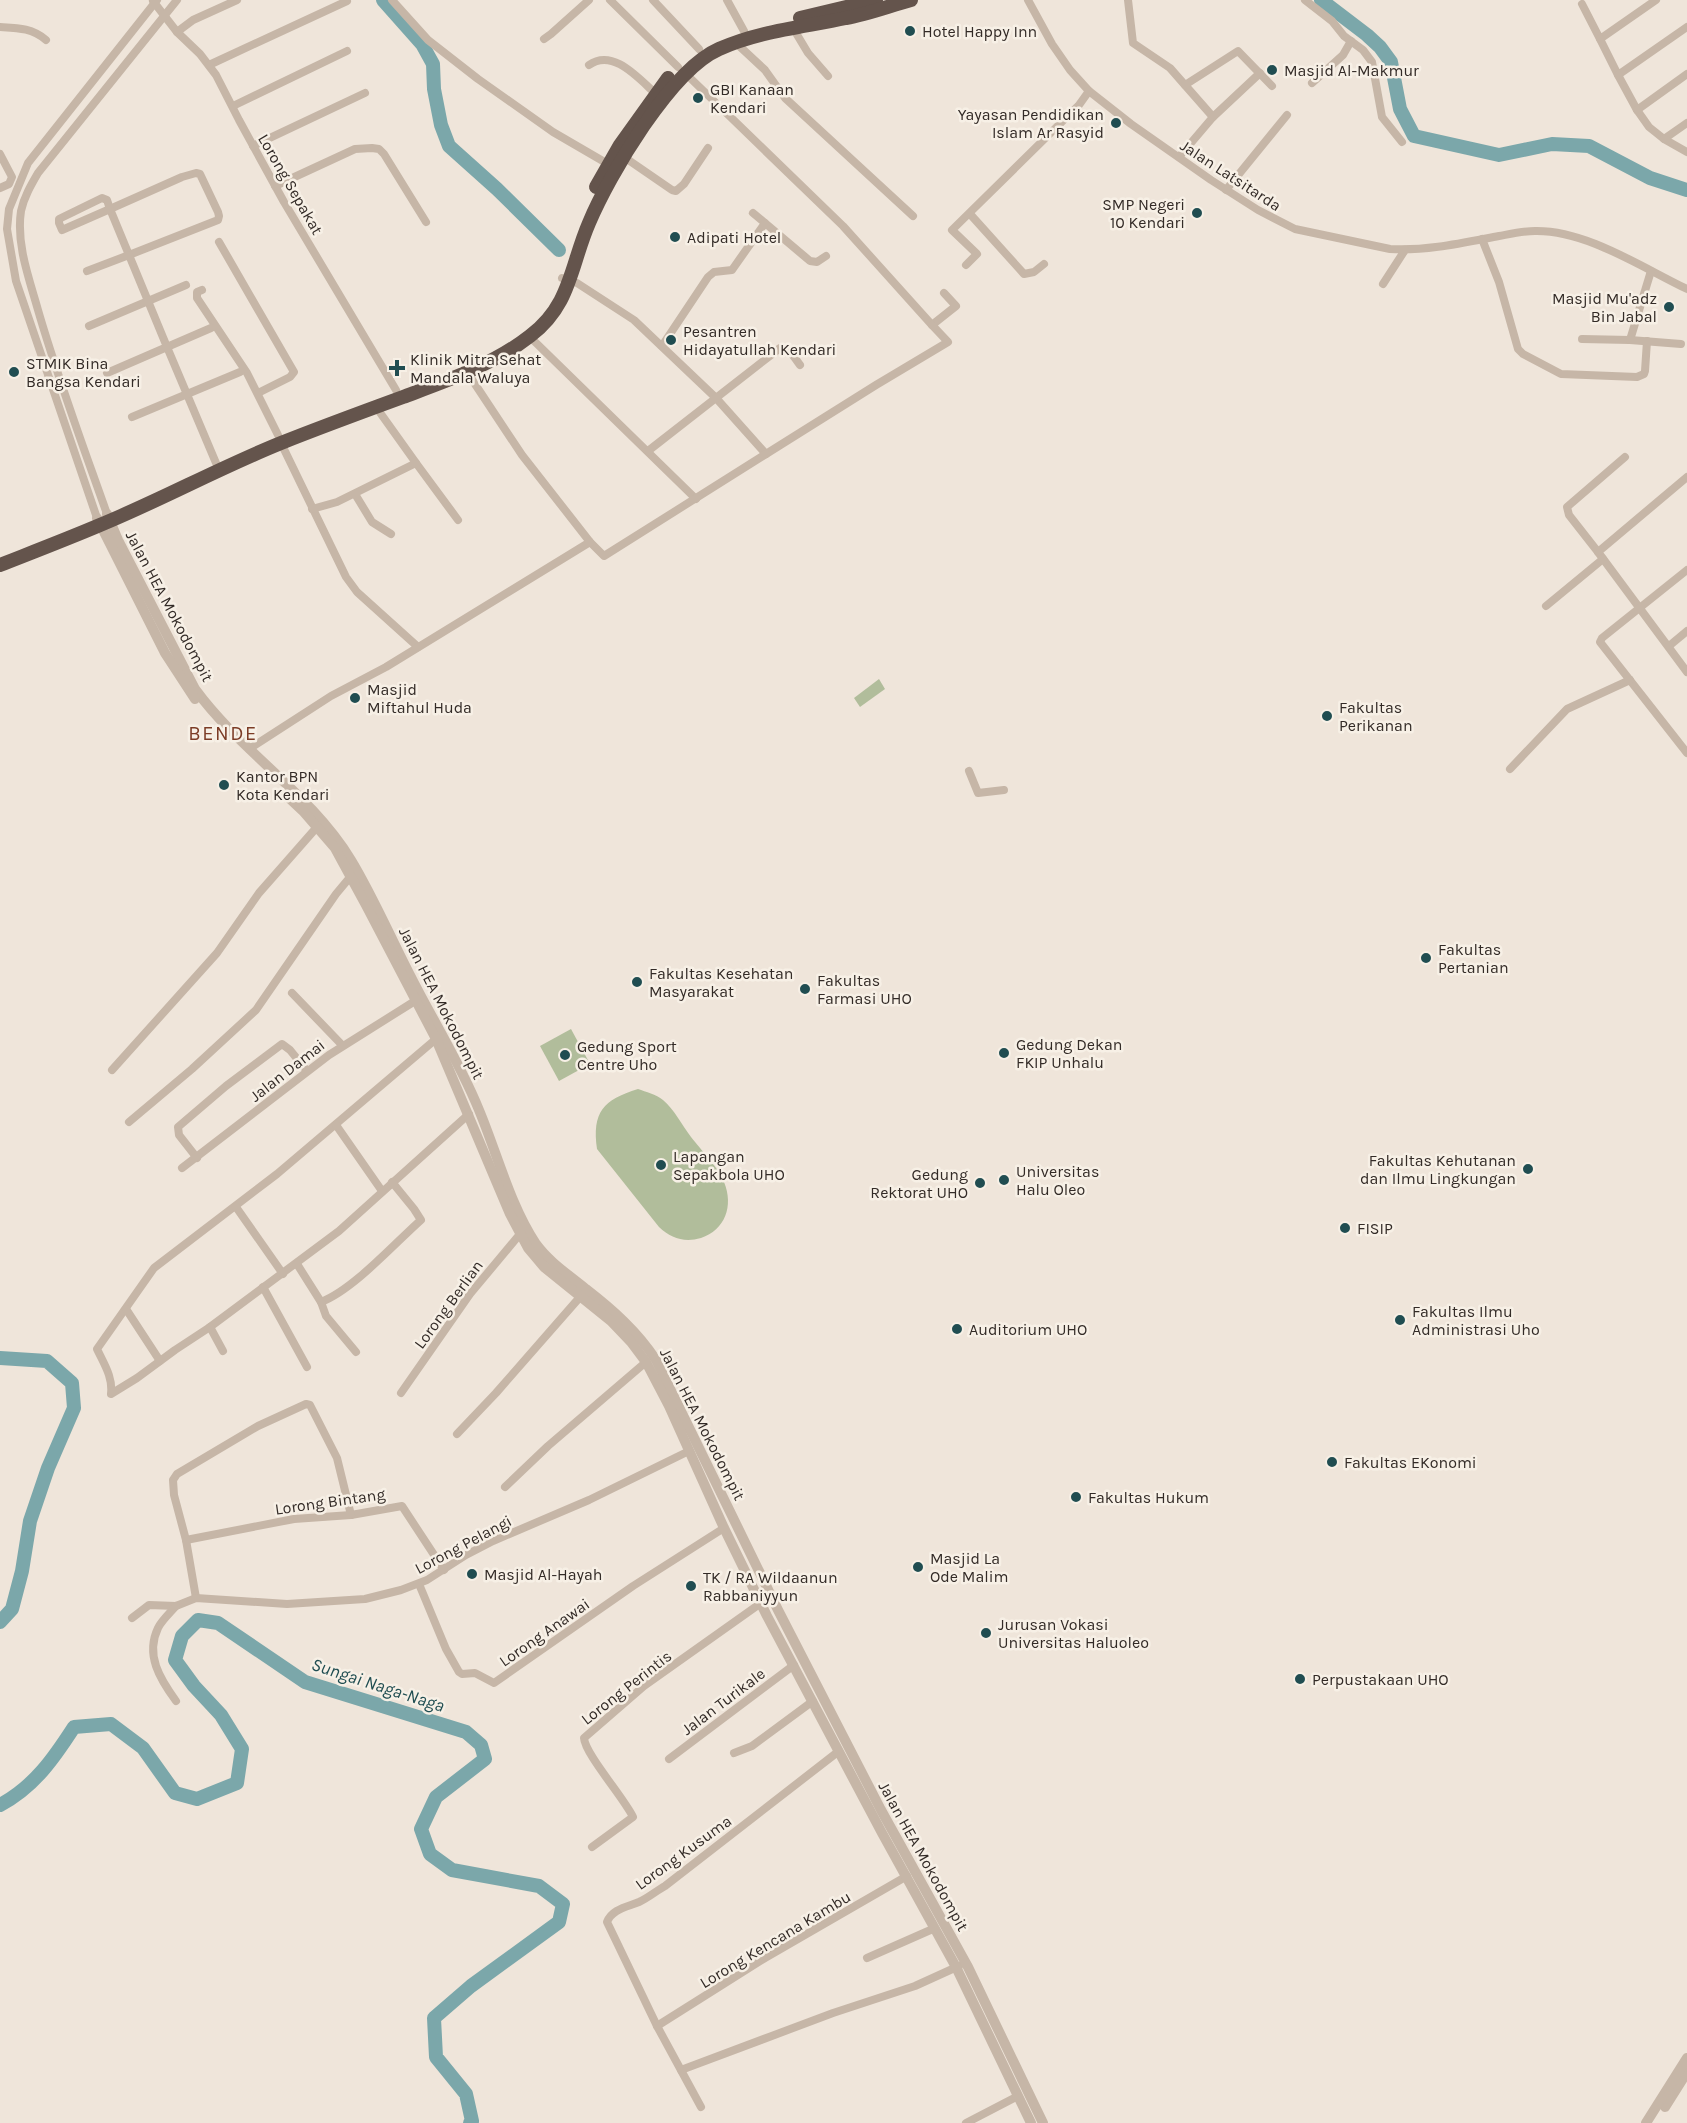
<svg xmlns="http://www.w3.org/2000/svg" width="1687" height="2123" font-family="Karla,sans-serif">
<rect width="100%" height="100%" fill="#efe5da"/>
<g fill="#b1bd9b">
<polygon points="879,679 885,689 860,707 854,698"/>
<polygon points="571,1029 590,1064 559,1081 540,1046"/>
<path d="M638 1089C646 1092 656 1094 663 1100 674 1109 682 1125 691 1137 701 1150 719 1168 724 1182 734 1206 725 1230 701 1238 684 1243 671 1238 659 1227L597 1149C592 1112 603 1100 638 1089Z"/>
</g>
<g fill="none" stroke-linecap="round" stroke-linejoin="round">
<g stroke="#7ba7aa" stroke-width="14">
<polyline points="383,0 422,44 433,64 434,89 441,125 449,146 497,189 559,250"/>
<polyline points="1321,0 1367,35 1380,47 1391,62 1400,109 1414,136 1499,155 1552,144 1589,146 1650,178 1687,190"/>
<polyline points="0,1358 47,1361 72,1383 74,1408 48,1468 30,1521 22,1571 12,1609 0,1622"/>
<path d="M0 1805C34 1787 54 1758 74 1727L111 1724 143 1748 175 1793 197 1799 237 1783 242 1749 221 1715 194 1686 175 1660 182 1636 198 1620 218 1623 305 1682 466 1732 481 1745 485 1759 436 1797 421 1829 430 1854 452 1870 539 1886 563 1904 559 1922 471 1986 434 2018 436 2057 466 2094 472 2121 470 2123"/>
</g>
<g stroke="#c6b6a7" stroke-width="8">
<polyline points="392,0 428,40 478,79 553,132 608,164"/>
<polyline points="610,0 678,67"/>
<polyline points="653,0 699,49"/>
<polyline points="727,0 744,31"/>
<path d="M1028 0 1052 44 1070 70 1089 91 1131 124 1211 180 1258 210 1295 229 1390 249C1427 251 1462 243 1499 236 1510 234 1523 231 1535 231 1586 230 1641 267 1687 289"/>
<polyline points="1128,0 1133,43 1170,68 1213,117 1179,157"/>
<polyline points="1305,0 1332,21 1344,36 1363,50 1372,62 1382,117 1402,142"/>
<polyline points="153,1 177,32 200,54 216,75 239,120 284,202 396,390"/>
<polyline points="1582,4 1600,39 1656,0"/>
<path d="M0 27C18 28 32 28 46 40"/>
<polyline points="793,28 808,53 828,76"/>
<polyline points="177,32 193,20 237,0"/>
<polyline points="544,39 551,34 589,0"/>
<polyline points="1600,39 1618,75 1687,27"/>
<polyline points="736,43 765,70 785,98 913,216"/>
<polyline points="209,65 347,1"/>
<path d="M589 65C613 48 638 78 656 94"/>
<polyline points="685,73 843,226 932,325 956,306 944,293"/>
<polyline points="1618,75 1637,110 1687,74"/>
<polyline points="1312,83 1343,55 1351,41"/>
<polyline points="1185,85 1238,51 1272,86"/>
<polyline points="233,106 347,51"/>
<polyline points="1637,110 1649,127 1664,139 1687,123"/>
<polyline points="1213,117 1260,73"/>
<polyline points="1664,139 1687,152"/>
<polyline points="253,146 365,93"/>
<polyline points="0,154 12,177 9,184 0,188"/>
<polyline points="624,157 672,190 676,191 684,184 708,148"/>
<polygon points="196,173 200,174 218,212 219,216 218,220 129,255 110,209 182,177"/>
<polyline points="275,186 355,149 372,148 379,149 384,154 426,222"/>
<polyline points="1226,190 1287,115"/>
<polygon points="102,198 107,200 110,209 62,230 59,223 59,219"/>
<polyline points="753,213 765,223"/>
<polyline points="970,214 1024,274 1034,272 1044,264"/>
<polyline points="1482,239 1499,282 1518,349 1523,354 1561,374 1637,377 1644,374 1645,371 1647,341"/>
<polyline points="219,242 294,372 290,377 258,393"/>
<polyline points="966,265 977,254 952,230 1079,105 1089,91"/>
<polyline points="87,271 129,255 167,347 107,373"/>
<polyline points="562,278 577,283 634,320 716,398 766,454 876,385 948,342 932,325"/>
<polyline points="1383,284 1405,250"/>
<polyline points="202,290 197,292 197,298 247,373 278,435"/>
<polyline points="89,326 186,285"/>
<polyline points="211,328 167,347 216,463"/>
<polyline points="530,337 696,499"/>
<polyline points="1582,339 1630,340 1651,271"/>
<polyline points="1630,340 1681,344"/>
<polyline points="662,346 708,277 714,272 732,270 765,223 810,261 817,262 826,256"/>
<polyline points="467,372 522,455 590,542 604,556 766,454"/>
<polyline points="132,417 240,372"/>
<polyline points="281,443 346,577 357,592 418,647"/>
<path d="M648 451 780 348C790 349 794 357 800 365"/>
<polyline points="416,463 458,520"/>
<polyline points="1687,477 1598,552 1687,672"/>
<polyline points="355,494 372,522 391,534"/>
<polyline points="312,509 337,502 416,463 376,407"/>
<path d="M107 514C83 446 58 379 38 310 29 278 16 244 21 211 24 197 31 185 38 173L177 0"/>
<polyline points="97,518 16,281 7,229 9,209 28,163 157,0"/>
<polyline points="1598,552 1569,515 1567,507 1625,457"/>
<polyline points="1687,570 1602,638 1600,642 1687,753"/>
<polyline points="1546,606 1603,559"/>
<polyline points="1669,646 1687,631"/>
<polyline points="249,749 331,696 386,667 590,542"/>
<polyline points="1510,769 1567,709 1630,680"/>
<polyline points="969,771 978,793 1004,790"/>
<polyline points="292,993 342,1045"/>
<path d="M436 1039 277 1174 154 1268 97 1349C104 1364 113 1377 111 1394L137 1378 175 1350 210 1327 339 1231 469 1114"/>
<polyline points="112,1070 217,953 259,893 317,827"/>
<polyline points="129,1122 192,1069 256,1010 336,894 351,876"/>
<polyline points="336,1125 382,1191"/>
<polyline points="197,1158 179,1135 178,1127 226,1086 282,1044 290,1050 307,1071"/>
<polyline points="182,1168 329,1055 415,1001"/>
<polyline points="236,1207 283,1274"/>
<path d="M297 1264 321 1302C353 1290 395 1243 421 1220L414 1209 392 1182"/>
<polyline points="263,1287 307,1367"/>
<polyline points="321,1302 326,1316 356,1352"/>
<polyline points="126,1309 160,1361"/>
<polyline points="210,1327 223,1351"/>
<polyline points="401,1393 470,1294 520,1234"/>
<polyline points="457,1434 496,1393 580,1297"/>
<polyline points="505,1487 548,1446 646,1362"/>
<polyline points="186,1540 294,1519 351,1515 402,1506 444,1570"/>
<polyline points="419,1584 446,1649 459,1672 462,1674 475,1673 494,1683 633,1586 724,1528"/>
<polyline points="196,1598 186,1540 174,1495 173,1480 177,1474 258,1426 306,1404 310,1405 337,1458 351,1515"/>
<polyline points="132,1618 149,1605 176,1606 196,1598 287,1604 365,1599 401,1590 427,1580 466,1555 493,1541 589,1500 689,1451"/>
<path d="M176 1701C160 1679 145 1655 158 1628 162 1620 170 1613 176 1606"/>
<polyline points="734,1753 752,1746 813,1701"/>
<polyline points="669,1759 794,1665"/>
<path d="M592 1847 633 1817C624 1798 585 1754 584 1738L644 1686 761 1603"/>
<polyline points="867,1958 935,1928"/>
<polyline points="657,2026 765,1958 907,1876"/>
<polyline points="681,2070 833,2013 915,1986 959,1966"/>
<path d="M701 2107 657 2026 607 1922C612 1909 627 1907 639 1902 648 1898 656 1891 665 1886L839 1751"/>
<polyline points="966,2123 1018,2096"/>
</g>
<g stroke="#c6b6a7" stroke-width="10">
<path d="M107 514 118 540 195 689C241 752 310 793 351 860 374 898 392 941 413 981 435 1024 461 1065 479 1110 497 1153 510 1205 536 1244 549 1262 569 1275 586 1289 613 1310 637 1331 656 1360L778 1610 881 1810 968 1967 1043 2123"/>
<polyline points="97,518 165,653 195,699"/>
<polyline points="286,795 303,811 335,848 366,905 436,1039 510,1214 528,1248 544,1267 611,1321 631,1342 646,1362 669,1406 724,1528 767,1616 882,1833 956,1967 1031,2123"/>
<polyline points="1665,2107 1687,2072"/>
<polyline points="1646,2123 1687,2058"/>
</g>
<g stroke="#64544c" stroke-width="14">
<polyline points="800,18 876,0"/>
<polyline points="596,187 620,145 668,78"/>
<path d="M0 565C33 552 67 539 100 525 161 500 219 468 281 443 321 427 362 412 403 397 446 381 493 365 530 336 571 305 570 267 589 223 609 175 671 70 719 49 759 31 804 27 846 18 868 14 889 6 911 0"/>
</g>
</g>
<g fill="#204d51" stroke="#f7f0e6" stroke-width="2">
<circle cx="910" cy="31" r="6"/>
<circle cx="1272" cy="70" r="6"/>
<circle cx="698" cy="98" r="6"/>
<circle cx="1116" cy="123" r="6"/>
<circle cx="1197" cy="213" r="6"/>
<circle cx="675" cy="237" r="6"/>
<circle cx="1669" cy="307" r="6"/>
<circle cx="671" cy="340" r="6"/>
<path d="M394 359h6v6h6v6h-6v6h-6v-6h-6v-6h6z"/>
<circle cx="14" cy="372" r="6"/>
<circle cx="355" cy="698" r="6"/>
<circle cx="1327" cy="716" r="6"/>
<circle cx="224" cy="785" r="6"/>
<circle cx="1426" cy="958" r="6"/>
<circle cx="637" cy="982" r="6"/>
<circle cx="805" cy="989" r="6"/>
<circle cx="1004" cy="1053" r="6"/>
<circle cx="565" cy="1055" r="6"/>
<circle cx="661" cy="1165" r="6"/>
<circle cx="1528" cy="1169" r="6"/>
<circle cx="1004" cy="1180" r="6"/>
<circle cx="980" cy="1183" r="6"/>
<circle cx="1345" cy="1228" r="6"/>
<circle cx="1400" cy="1320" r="6"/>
<circle cx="957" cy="1329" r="6"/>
<circle cx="1332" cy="1462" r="6"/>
<circle cx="1076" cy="1497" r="6"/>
<circle cx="918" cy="1567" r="6"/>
<circle cx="472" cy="1574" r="6"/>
<circle cx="691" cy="1586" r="6"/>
<circle cx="986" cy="1633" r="6"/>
<circle cx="1300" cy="1679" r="6"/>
</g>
<g text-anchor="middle" stroke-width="5" stroke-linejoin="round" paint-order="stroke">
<g font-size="16" fill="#332b27" stroke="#f7f0e6" text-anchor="start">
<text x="922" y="37">Hotel Happy Inn</text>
<text x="1284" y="76">Masjid Al-Makmur</text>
<text x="710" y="95">GBI Kanaan<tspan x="710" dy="18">Kendari</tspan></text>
<text x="1104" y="120" text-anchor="end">Yayasan Pendidikan<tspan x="1104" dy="18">Islam Ar Rasyid</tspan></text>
<text x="1185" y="210" text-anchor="end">SMP Negeri<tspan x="1185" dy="18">10 Kendari</tspan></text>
<text x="687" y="243">Adipati Hotel</text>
<text x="1657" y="304" text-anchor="end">Masjid Mu'adz<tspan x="1657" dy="18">Bin Jabal</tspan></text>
<text x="683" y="337">Pesantren<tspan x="683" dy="18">Hidayatullah Kendari</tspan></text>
<text x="410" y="365">Klinik Mitra Sehat<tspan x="410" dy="18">Mandala Waluya</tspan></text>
<text x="26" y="369">STMIK Bina<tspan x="26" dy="18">Bangsa Kendari</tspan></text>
<text x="367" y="695">Masjid<tspan x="367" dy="18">Miftahul Huda</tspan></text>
<text x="1339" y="713">Fakultas<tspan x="1339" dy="18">Perikanan</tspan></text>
<text x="236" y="782">Kantor BPN<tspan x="236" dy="18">Kota Kendari</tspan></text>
<text x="1438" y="955">Fakultas<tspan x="1438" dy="18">Pertanian</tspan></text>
<text x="649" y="979">Fakultas Kesehatan<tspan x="649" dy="18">Masyarakat</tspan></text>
<text x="817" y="986">Fakultas<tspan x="817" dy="18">Farmasi UHO</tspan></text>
<text x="1016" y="1050">Gedung Dekan<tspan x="1016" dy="18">FKIP Unhalu</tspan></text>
<text x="577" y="1052">Gedung Sport<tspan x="577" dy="18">Centre Uho</tspan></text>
<text x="673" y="1162">Lapangan<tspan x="673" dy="18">Sepakbola UHO</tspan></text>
<text x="1516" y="1166" text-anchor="end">Fakultas Kehutanan<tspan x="1516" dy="18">dan Ilmu Lingkungan</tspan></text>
<text x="1016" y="1177">Universitas<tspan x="1016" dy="18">Halu Oleo</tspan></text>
<text x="968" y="1180" text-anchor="end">Gedung<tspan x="968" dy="18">Rektorat UHO</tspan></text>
<text x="1357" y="1234">FISIP</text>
<text x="1412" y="1317">Fakultas Ilmu<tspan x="1412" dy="18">Administrasi Uho</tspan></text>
<text x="969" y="1335">Auditorium UHO</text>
<text x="1344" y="1468">Fakultas EKonomi</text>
<text x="1088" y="1503">Fakultas Hukum</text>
<text x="930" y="1564">Masjid La<tspan x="930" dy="18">Ode Malim</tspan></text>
<text x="484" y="1580">Masjid Al-Hayah</text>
<text x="703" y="1583">TK / RA Wildaanun<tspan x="703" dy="18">Rabbaniyyun</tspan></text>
<text x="998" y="1630">Jurusan Vokasi<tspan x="998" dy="18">Universitas Haluoleo</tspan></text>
<text x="1312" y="1685">Perpustakaan UHO</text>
</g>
<g font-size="16" fill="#332b27" stroke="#f7f0e6">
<text transform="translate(1231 175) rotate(33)" y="6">Jalan Latsitarda</text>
<text transform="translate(291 184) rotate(60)" y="6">Lorong Sepakat</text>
<text transform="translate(170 606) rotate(62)" y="6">Jalan HEA Mokodompit</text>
<text transform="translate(442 1003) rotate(63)" y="6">Jalan HEA Mokodompit</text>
<text transform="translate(287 1070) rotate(-38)" y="6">Jalan Damai</text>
<text transform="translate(448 1304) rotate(-54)" y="6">Lorong Berlian</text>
<text transform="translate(703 1424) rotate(63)" y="6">Jalan HEA Mokodompit</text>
<text transform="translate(330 1501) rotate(-8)" y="6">Lorong Bintang</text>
<text transform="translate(463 1544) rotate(-28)" y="6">Lorong Pelangi</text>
<text transform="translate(544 1632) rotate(-35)" y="6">Lorong Anawai</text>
<text transform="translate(626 1687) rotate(-38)" y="6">Lorong Perintis</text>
<text transform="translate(723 1701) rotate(-37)" y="6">Jalan Turikale</text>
<text transform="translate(683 1852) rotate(-36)" y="6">Lorong Kusuma</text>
<text transform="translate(924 1856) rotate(61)" y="6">Jalan HEA Mokodompit</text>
<text transform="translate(775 1939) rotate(-31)" y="6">Lorong Kencana Kambu</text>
</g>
<g font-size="18" font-style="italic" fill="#204d51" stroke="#f7f0e6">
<text transform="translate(378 1685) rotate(18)" y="6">Sungai Naga-Naga</text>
</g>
<g font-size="20" letter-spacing="1.5" fill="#7c3c26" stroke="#f7f0e6">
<text x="223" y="740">BENDE</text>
</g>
</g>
</svg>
